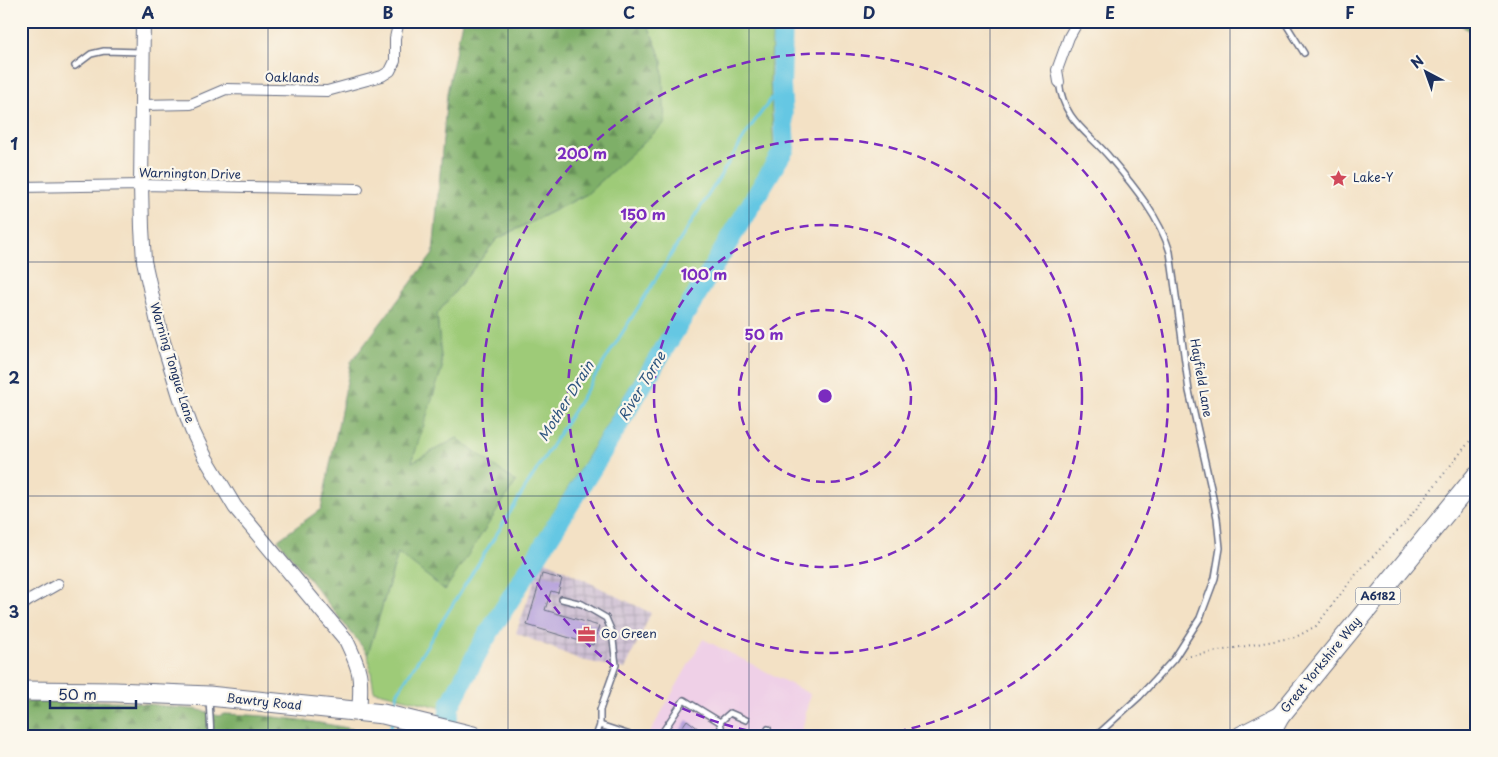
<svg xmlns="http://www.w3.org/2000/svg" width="1498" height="757" font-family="'Playpen Sans',sans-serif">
<defs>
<pattern id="industrial-grid" width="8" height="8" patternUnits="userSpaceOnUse" patternTransform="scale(1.25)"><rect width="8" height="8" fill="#cdbed3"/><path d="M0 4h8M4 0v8" fill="none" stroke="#a69bae"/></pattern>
<pattern id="forest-firs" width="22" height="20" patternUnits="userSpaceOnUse" patternTransform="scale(1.25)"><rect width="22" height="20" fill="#7eaf68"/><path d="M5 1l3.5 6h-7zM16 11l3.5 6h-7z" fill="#668f59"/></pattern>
</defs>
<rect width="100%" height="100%" fill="#fbf7ec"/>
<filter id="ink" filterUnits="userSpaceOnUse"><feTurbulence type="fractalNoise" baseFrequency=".02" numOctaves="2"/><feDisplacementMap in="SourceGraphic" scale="10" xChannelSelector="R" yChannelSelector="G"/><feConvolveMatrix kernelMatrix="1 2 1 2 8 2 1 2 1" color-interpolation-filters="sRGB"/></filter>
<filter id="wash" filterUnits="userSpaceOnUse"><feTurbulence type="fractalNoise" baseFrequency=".0096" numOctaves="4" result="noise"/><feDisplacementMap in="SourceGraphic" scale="20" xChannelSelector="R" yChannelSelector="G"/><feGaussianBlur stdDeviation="1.12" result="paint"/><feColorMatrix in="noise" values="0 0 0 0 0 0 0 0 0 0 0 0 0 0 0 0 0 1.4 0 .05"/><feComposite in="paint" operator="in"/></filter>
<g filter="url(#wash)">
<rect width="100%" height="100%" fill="#f3e1c5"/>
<polygon fill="#efd0e7" points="703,639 810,694 801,736 648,736"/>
<polygon fill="url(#industrial-grid)" points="542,559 651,613 625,669 581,660 516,633"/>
<polygon fill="#9ecb78" stroke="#5c7d6b" points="646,21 773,21 770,81 774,151 463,660 443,708 374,691 368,654 398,553 411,463 442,368 437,314 497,239 587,194 662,60"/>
<g fill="url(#forest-firs)" stroke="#4c6f63">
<polygon points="462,21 646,21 662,60 665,123 587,194 497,239 437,314 442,368 412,462 457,438 516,482 445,590 398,553 368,654 278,540 321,509 351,362 433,254 447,93"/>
<polygon points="1456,21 1477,21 1477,37"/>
<path d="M120 701 190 709C201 709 208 713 219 716L224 714C271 715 316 721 361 731L359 736H21V702Z"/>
</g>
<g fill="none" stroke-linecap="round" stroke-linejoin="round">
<g stroke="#65c7e3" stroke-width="3">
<polyline points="394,711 398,692 752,125 781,86"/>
<polyline points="389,736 392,722"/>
</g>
<polyline stroke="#65c7e3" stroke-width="20" points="445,736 450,705 482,644 591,470 785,148 781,86 783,21"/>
</g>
<g id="blocks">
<g fill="#b5a0db">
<polygon points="542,574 562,579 558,593 551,591 545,610 599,626 593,645 527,625"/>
<polygon points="687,720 699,729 695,736 676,736"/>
</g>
</g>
</g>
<g filter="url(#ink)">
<use href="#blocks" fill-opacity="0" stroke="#676d82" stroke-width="1"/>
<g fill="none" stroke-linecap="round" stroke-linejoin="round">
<defs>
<g id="lane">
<polyline points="1284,21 1304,53"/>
<polyline points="75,66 91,54 104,51 142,52"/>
<path d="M1059 82C1064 122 1088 131 1111 159 1134 186 1160 218 1170 252L1189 391 1211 488 1217 518 1220 548 1215 578 1200 618 1174 659 1139 697 1096 736"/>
<polyline points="562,599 582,604 606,618 612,632 616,665 600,710 600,725"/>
<polyline points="209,699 211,736"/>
<polyline points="596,736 600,725 633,736"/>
<polyline points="660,736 684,700 720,722"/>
<polyline points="723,736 720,722 730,713 746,720"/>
<polyline points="765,736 768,729"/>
</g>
<g id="street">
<polyline points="1059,82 1057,70 1069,37 1078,21"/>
<polyline points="142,105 191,104 226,89 327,91 382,76 390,71 395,61 395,38 399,21"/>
<polyline points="21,187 141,185 358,189"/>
<polyline points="21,606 28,601 58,584"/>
</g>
<path id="secondary" d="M143 21 141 185 142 228 144 261 160 332 180 396 192 430 205 457 235 507 346 640C361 671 362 677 359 712"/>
<g id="highway">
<polyline points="21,691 115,692 209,696 383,714 473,736"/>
<polyline points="1241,736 1280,716"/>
<polyline points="1269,736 1280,716 1477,475"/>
</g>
</defs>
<use href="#lane" stroke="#676d82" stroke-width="8"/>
<use href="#street" stroke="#676d82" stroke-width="12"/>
<use href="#secondary" stroke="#676d82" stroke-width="16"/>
<use href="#highway" stroke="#676d82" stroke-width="21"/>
<polyline stroke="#676d82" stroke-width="2" stroke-dasharray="1 4" stroke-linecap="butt" points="1185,657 1296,637 1316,626 1357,573 1405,523 1477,432"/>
<use href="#lane" stroke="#fff" stroke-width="5"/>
<use href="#street" stroke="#fff" stroke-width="10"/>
<use href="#secondary" stroke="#fff" stroke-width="14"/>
<use href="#highway" stroke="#fff" stroke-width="19"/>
</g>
</g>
<path fill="none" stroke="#1b2f5e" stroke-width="1" stroke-opacity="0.55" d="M268 21V736M508 21V736M749 21V736M990 21V736M1230 21V736M21 262H1477M21 496H1477"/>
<g fill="none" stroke="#7b2cbf" stroke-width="2.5" stroke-dasharray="9 6">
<circle cx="825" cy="396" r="86"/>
<circle cx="825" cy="396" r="171"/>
<circle cx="825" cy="396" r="257"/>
<path d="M777 736A343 343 0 1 1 873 736"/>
</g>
<defs>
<symbol id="sight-bare" viewBox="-9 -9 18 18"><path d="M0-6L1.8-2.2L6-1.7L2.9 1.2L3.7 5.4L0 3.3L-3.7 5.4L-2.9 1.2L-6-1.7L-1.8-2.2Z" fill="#d1495b" stroke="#fbf7ec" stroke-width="2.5" paint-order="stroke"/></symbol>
<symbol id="office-bare" viewBox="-9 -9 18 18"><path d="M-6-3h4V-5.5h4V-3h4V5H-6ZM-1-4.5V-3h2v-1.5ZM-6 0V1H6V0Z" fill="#d1495b" stroke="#fbf7ec" stroke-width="2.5" paint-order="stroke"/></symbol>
</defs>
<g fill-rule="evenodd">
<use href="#sight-bare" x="1326" y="166" width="25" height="25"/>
<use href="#office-bare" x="574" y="622" width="25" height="25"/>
</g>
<g text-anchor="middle" stroke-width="4.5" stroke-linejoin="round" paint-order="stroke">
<rect fill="#fbf7ec" stroke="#5e6b89" stroke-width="1" x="1355.5" y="587.5" width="45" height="17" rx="4"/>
<g font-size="11" font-weight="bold" fill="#1b2f5e">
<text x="1378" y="600">A6182</text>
</g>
<g font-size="12" fill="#1b2f5e" stroke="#fbf7ec">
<text transform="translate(292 78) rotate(1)" y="4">Oaklands</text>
<text transform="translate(190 174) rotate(1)" y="4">Warnington Drive</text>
<text transform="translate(172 363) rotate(73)" y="4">Warning Tongue Lane</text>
<text transform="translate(1201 378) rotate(80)" y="4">Hayfield Lane</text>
<text transform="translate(1321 665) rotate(-51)" y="4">Great Yorkshire Way</text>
<text transform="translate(264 702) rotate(6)" y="4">Bawtry Road</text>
</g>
<g font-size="12" fill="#1b2f5e" stroke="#fbf7ec" text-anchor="start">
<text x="1353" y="182">Lake-Y</text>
<text x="601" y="638">Go Green</text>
</g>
<g font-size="14" font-style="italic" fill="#2e557f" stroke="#fbf7ec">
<text transform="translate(642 386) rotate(-59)" y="5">River Torne</text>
<text transform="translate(566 401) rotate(-58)" y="5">Mother Drain</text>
</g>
</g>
<circle cx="825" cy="396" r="8" fill="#7b2cbf" stroke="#fbf7ec" stroke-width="2.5"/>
<g font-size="15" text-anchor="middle" font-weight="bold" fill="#7b2cbf" stroke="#fbf7ec" stroke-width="4.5" stroke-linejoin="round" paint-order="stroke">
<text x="582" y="159">200 m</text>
<text x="643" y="220">150 m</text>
<text x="704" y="280">100 m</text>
<text x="764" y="340">50 m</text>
</g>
<rect width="1498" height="757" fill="none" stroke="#fbf7ec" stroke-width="55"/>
<g transform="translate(1426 72) rotate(319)" stroke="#fbf7ec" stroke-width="4" paint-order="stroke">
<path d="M0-4L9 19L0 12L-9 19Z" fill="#1b2f5e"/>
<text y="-8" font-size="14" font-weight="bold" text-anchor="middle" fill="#1b2f5e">N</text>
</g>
<path d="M50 700v8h86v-8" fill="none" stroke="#1b2f5e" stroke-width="2.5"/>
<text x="58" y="700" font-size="15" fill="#1b2f5e" stroke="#fbf7ec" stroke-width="4" paint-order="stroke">50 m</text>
<rect x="28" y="28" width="1442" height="702" fill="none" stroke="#1b2f5e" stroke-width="2"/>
<g font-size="16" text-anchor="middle" font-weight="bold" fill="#1b2f5e">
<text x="148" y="19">A</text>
<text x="388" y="19">B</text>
<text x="629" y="19">C</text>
<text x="869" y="19">D</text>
<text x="1110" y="19">E</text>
<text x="1350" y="19">F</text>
<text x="14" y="150">1</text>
<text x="14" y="384">2</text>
<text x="14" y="618">3</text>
</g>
</svg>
